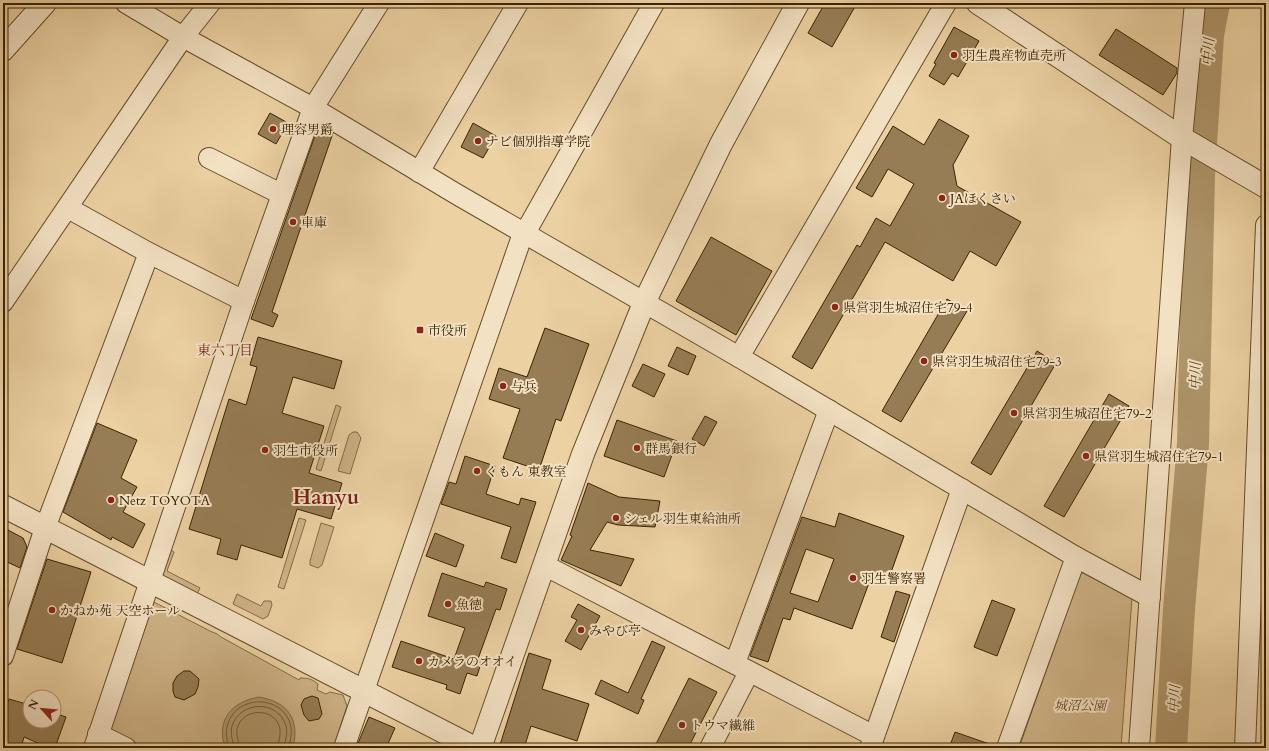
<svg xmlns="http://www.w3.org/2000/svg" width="1269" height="751" font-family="Cardo,'Noto Serif JP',serif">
<rect width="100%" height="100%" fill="#ecd1a2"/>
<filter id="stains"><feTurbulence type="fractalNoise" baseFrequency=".005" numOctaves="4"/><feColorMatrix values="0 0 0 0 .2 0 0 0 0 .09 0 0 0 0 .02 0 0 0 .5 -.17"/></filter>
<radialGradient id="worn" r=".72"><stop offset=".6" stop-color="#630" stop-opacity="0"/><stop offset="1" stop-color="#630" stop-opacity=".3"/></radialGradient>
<g fill="#ceb387" stroke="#846b44">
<polygon points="336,405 341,407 321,471 316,469"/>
<polygon points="353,432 357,432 361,438 350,474 338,471 349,435"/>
<polygon points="299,518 306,520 284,589 278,587"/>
<polygon points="321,523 334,527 322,565 318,568 310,565 310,561"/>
<polygon points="168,548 174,552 167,571 200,588 197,594 159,574"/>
<polygon points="1081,572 1132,598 1121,748 1019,748"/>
<polygon points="237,594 261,606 264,601 271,601 272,605 268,616 263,619 233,604"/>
<path d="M148 599 210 631 217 634 221 637 299 680 300 678C308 678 312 679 318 684L317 690 326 694 330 692 343 695 347 706 333 748H138L107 733Z"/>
</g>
<path fill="#af966b" stroke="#806841" d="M259 697C288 702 300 719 293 748H225C216 720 231 702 259 697Z"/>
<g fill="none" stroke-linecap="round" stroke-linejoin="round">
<g stroke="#745c36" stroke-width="1">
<path d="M228 748C228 741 225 734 227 727 234 694 284 693 291 727 292 734 290 741 289 748"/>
<path d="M234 748C233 741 230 734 232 726 240 701 278 699 286 726 288 734 285 741 284 748"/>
<path d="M240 748C239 742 236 736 237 729 242 707 276 707 280 729 281 736 278 742 278 748"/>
</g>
<polyline stroke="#af966b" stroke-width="32" points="1171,748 1179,609 1193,444 1199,175 1208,35 1214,3"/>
</g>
<g fill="#977d55" stroke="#3a2301" fill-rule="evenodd">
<polygon points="825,3 857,3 832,47 808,33"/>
<polygon points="954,27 979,41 958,77 952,73 944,85 929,76 936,64 934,63"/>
<polygon points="1116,29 1177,68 1177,73 1163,95 1099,55"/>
<polygon points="270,113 288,123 276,144 258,134"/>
<polygon points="939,119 969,136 953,165 957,186 1021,222 996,266 970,251 953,281 885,242 812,369 792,357 857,245 860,247 876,218 890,226 914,184 888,169 872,197 856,188 893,126 924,145"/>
<polygon points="473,123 496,136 483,158 461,147"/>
<polygon points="318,127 333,133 272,312 278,315 273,327 251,319"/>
<polygon points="711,237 772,271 736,335 676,301"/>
<polygon points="947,299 967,311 901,422 882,411"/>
<polygon points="545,328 589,344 561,421 556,419 539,470 503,458 520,409 489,399 499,368 527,377"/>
<polygon points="258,337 342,361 334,389 293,377 282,413 324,426 309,473 342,483 331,519 297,509 282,558 241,545 237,560 217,554 221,539 189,529 229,399 246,405 257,367 250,365"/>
<polygon points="677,347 696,356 688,375 668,366"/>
<polygon points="1037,351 1056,363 991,475 971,463"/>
<polygon points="643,364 665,374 654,397 632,386"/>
<polygon points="1109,394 1129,406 1064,517 1044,506"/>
<polygon points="705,416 717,422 704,446 692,439"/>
<polygon points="617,420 677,441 664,477 604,456"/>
<polygon points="97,423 137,440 121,478 137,487 123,512 145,524 133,548 112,537 111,540 63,512"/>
<polygon points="465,456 495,466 486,494 519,505 521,498 536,502 516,563 501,558 511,527 441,504 449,482 456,484"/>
<polygon points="588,483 619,497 660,501 655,527 618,525 607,522 590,550 634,559 621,586 561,560 572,536 570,535"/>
<path d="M839 513 904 536 889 578 873 572 852 629 794 608 790 620 783 618 768 662 750 656 802 517 835 527ZM806 549 834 559 818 602 790 593Z"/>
<polygon points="8,530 23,538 27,547 20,568 3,560 3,541"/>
<polygon points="435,533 464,545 456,567 426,556"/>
<polygon points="47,559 91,572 62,663 17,649"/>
<polygon points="442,573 484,587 486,582 507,589 500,610 496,609 478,659 482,660 477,676 467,673 460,694 446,689 447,685 392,667 401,641 454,659 465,628 428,616"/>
<polygon points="896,591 910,595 894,642 881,637"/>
<polygon points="992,600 1015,609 997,656 974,647"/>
<polygon points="578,604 600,616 581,650 565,641 577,620 571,617"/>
<polygon points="652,641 665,647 641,699 644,700 638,714 595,694 601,680 628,693"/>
<polygon points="529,653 551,660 542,689 589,704 577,741 531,726 524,748 499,748"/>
<polygon points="184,671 190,671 199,679 198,687 195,694 184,700 175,697 173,691 173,683 177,676"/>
<polygon points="689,678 717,692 688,748 654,748"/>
<polygon points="312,696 318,698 322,714 319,719 309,721 304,715 301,705 304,699"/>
<polygon points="9,699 30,705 30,721 54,721 54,713 66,717 55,748 49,748 24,737 21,748 3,748 3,717"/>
<polygon points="369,717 395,728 386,748 356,748"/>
<polygon points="955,732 995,746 994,748 949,748"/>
</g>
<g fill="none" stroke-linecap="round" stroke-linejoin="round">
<defs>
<g id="minor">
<polyline points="126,3 183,37 313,108 458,195 739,357 1076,557 1150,597"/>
<polyline points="209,158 281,194"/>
<polyline points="419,172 518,3"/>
<polyline points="68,208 149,253 244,301"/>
<polyline points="3,302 183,37 210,3"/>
<polyline points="739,357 946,3"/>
<polyline points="544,565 874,736"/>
<polyline points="3,656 45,528 149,253"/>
<polyline points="735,663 829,410"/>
<polyline points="98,734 126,748"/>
<polyline points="94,748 244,301 309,119 313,108 379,3"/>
<polyline points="344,748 520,242 654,3"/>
<polyline points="710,748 749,672"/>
<polyline points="870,748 962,489"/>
<polyline points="1007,748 1076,557"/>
<polyline points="1139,748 1182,138 1195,3"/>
<polyline points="1245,748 1266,225"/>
</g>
<g id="tertiary">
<polyline points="978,3 1182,138 1266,187"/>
<polyline points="3,50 45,3"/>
<polyline points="3,506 475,748"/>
<polyline points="480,748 583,454 644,303 721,144 798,3"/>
</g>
</defs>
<use href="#minor" stroke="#664e29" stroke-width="22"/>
<use href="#tertiary" stroke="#664e29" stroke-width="24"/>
<use href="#minor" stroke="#f3e1c3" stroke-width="20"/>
<use href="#tertiary" stroke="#f3e1c3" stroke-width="22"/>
</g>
<g fill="#8f2418" stroke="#f3e1c3" stroke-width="1.5">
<circle cx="954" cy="55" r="4"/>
<circle cx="273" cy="129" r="4"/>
<circle cx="478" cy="141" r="4"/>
<circle cx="942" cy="198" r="4"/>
<circle cx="293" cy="222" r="4"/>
<circle cx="835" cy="307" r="4"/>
<rect x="416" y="326" width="8" height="8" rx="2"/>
<circle cx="924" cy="361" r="4"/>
<circle cx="503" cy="386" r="4"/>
<circle cx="1014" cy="413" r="4"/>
<circle cx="637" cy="448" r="4"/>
<circle cx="265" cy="450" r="4"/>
<circle cx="1086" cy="456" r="4"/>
<circle cx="477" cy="471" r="4"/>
<circle cx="111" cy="500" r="4"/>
<circle cx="616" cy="518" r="4"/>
<circle cx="853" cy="578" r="4"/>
<circle cx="448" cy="604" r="4"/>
<circle cx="52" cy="610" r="4"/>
<circle cx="581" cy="630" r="4"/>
<circle cx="419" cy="661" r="4"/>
<circle cx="682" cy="725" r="4"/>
</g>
<g text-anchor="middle" stroke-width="4" stroke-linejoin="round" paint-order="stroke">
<g font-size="13" fill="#3a2301" stroke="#f3e1c3" text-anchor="start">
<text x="962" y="60">羽生農産物直売所</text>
<text x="281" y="134">理容男爵</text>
<text x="486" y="146">ナビ個別指導学院</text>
<text x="950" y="203">JAほくさい</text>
<text x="301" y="227">車庫</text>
<text x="843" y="312">県営羽生城沼住宅79-4</text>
<text x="428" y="335">市役所</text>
<text x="932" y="366">県営羽生城沼住宅79-3</text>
<text x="511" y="391">与兵</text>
<text x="1022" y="418">県営羽生城沼住宅79-2</text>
<text x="645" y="453">群馬銀行</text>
<text x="273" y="455">羽生市役所</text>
<text x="1094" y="461">県営羽生城沼住宅79-1</text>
<text x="485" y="476">くもん 東教室</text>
<text x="119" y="505">Netz TOYOTA</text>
<text x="624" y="523">シェル羽生東給油所</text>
<text x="861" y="583">羽生警察署</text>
<text x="456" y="609">魚徳</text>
<text x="60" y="615">かねか苑 天空ホール</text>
<text x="589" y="635">みやび亭</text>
<text x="427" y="666">カメラのオオイ</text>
<text x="690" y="730">トウマ繊維</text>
</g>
<g font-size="13" font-style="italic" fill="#5f4722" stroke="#f3e1c3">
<text x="1080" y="710">城沼公園</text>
</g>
<g font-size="14" font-style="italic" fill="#5d4621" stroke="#f3e1c3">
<text transform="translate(1208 52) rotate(-86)" y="5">中川</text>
<text transform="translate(1195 376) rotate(-89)" y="5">中川</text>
<text transform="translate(1174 699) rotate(-87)" y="5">中川</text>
</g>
<g font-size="14" fill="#7a1f14" stroke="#f3e1c3">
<text x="225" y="355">東六丁目</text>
</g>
<g font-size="21" font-weight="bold" fill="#7a1f14" stroke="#f3e1c3">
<text x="326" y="504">Hanyu</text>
</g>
</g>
<rect width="1269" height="751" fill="none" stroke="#ecd1a2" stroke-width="16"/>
<rect x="4" y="4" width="1261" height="743" fill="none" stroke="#3a2301" stroke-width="2"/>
<rect x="8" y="8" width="1253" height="735" fill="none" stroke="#3a2301"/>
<g transform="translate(42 709) rotate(297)"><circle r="19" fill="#f3e1c3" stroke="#a99575"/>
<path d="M0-3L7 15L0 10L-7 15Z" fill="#8f2418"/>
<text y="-6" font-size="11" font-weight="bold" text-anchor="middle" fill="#3a2301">N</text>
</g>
<rect width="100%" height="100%" filter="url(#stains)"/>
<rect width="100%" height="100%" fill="url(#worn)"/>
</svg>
